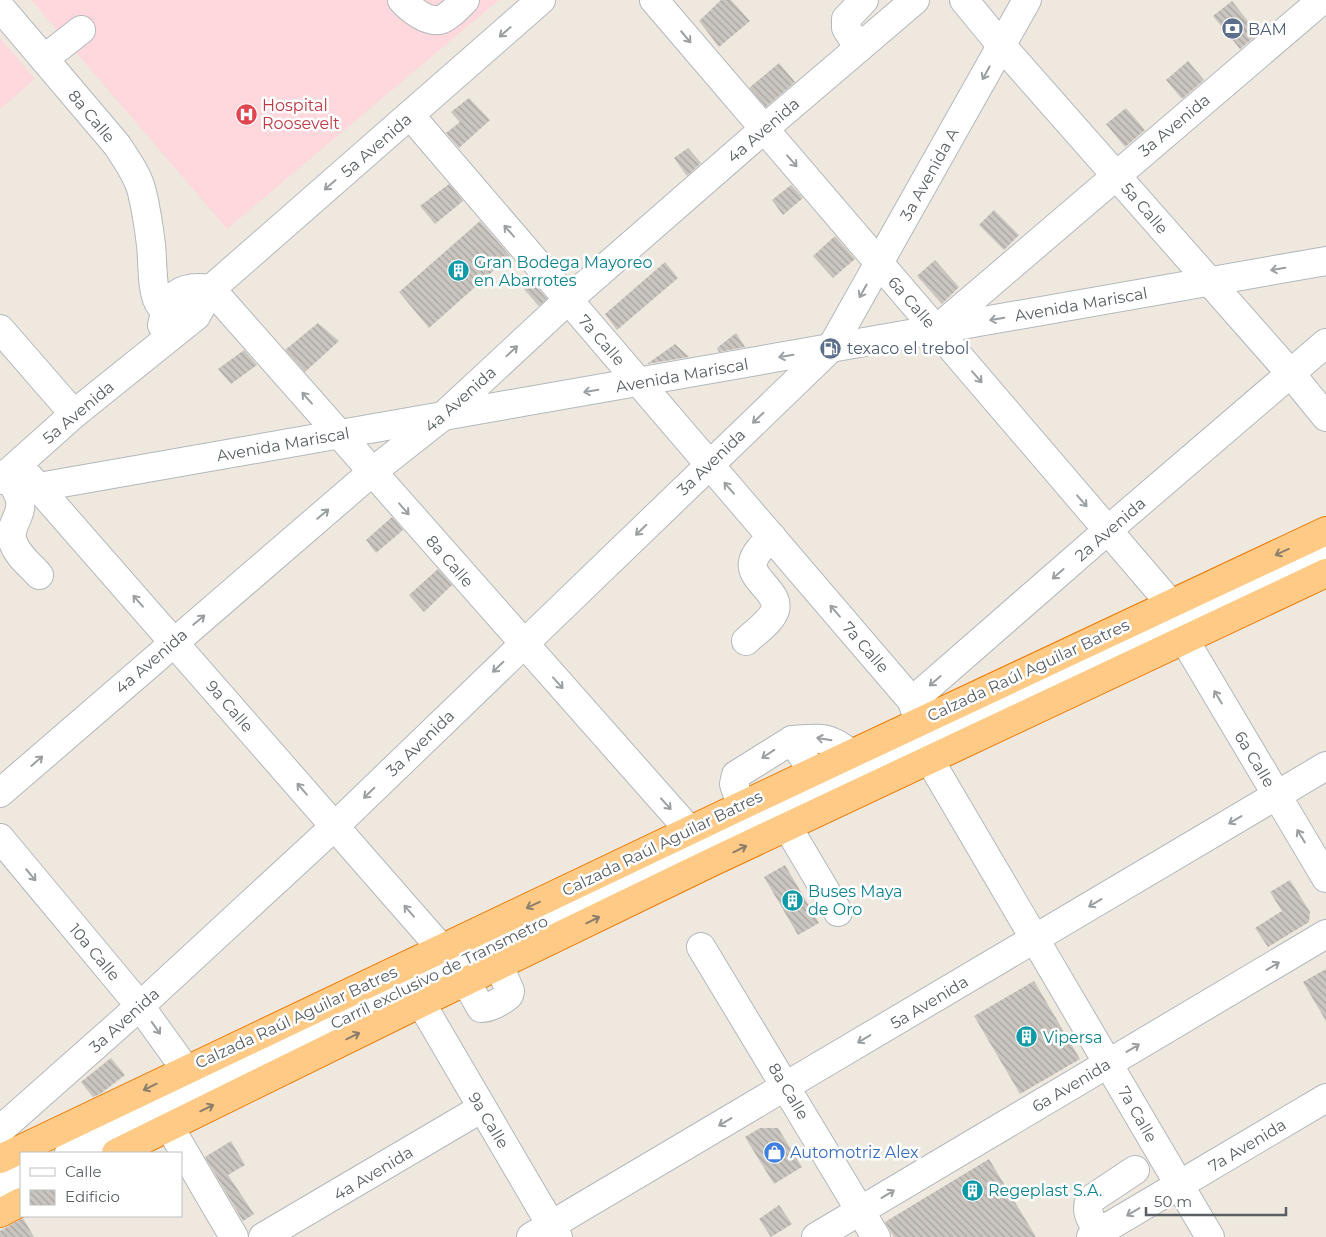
<svg xmlns="http://www.w3.org/2000/svg" width="1326" height="1237" font-family="Montserrat,sans-serif">
<defs>
<pattern id="building-back-hatch" width="6" height="6" patternUnits="userSpaceOnUse" patternTransform="scale(1.25)"><rect width="6" height="6" fill="#cac5bf"/><path d="M-1 5l2 2M0 0l6 6M5-1l2 2" fill="none" stroke="#a7a39f"/></pattern>
</defs>
<rect width="100%" height="100%" fill="#eee8df"/>
<g fill="#fed8dc">
<polygon points="31,0 499,0 227,229"/>
<polygon points="0,38 35,79 0,109"/>
</g>
<g fill="url(#building-back-hatch)">
<polygon points="721,0 731,0 750,21 719,47 699,21"/>
<polygon points="1232,1 1258,34 1240,49 1213,16"/>
<polygon points="1188,61 1204,80 1182,99 1166,80"/>
<polygon points="779,63 795,82 766,107 749,88"/>
<polygon points="469,98 490,120 459,148 446,133 460,122 451,112"/>
<polygon points="1126,108 1145,130 1125,147 1106,124"/>
<polygon points="688,148 701,163 687,176 674,158"/>
<polygon points="449,184 463,201 435,224 420,206"/>
<polygon points="791,185 803,198 783,215 772,200"/>
<polygon points="994,210 1019,235 1004,250 979,225"/>
<polygon points="480,221 510,256 429,328 399,292"/>
<polygon points="835,236 855,259 833,278 813,256"/>
<polygon points="935,260 959,287 942,304 917,276"/>
<polygon points="665,262 678,278 617,330 605,314"/>
<polygon points="530,279 547,299 539,306 522,287"/>
<polygon points="318,323 339,341 305,372 285,350"/>
<polygon points="736,333 745,347 719,352 717,348"/>
<polygon points="675,344 689,357 647,364"/>
<polygon points="244,350 257,365 231,384 218,369"/>
<polygon points="392,517 403,530 376,553 366,540"/>
<polygon points="438,569 452,585 424,612 409,595"/>
<polygon points="785,865 819,923 798,935 764,877"/>
<polygon points="1290,880 1310,912 1309,922 1268,947 1255,928 1282,911 1270,892"/>
<polygon points="1326,969 1326,1021 1303,982"/>
<polygon points="1034,981 1080,1059 1020,1094 974,1016"/>
<polygon points="111,1058 125,1075 100,1094 93,1097 81,1082"/>
<polygon points="760,1128 778,1128 802,1167 774,1184 745,1137"/>
<polygon points="231,1141 245,1165 228,1175 254,1214 243,1221 205,1157"/>
<polygon points="989,1159 1036,1237 894,1237 885,1222"/>
<polygon points="779,1205 792,1224 771,1237 759,1219"/>
<polygon points="23,1218 34,1237 0,1237 0,1231"/>
</g>
<g fill="none" stroke-linecap="round" stroke-linejoin="round">
<defs>
<g id="minor">
<path d="M402 0C410 9 426 22 440 20 449 17 458 7 465 0"/>
<polyline points="654,0 1170,603"/>
<polyline points="964,0 1001,45 1291,374 1326,417"/>
<path d="M0 7 117 145C126 159 138 175 142 192 146 209 149 228 151 245 153 261 151 293 160 305 167 315 185 315 196 316"/>
<polyline points="859,48 846,28 846,19 864,0"/>
<polyline points="44,59 81,30"/>
<polyline points="410,115 912,701 919,722"/>
<polyline points="211,289 690,831"/>
<path d="M162 325C168 296 179 284 211 289"/>
<polyline points="0,329 74,414"/>
<polyline points="937,329 1322,0"/>
<path d="M7 473C11 482 19 492 20 501 23 516 7 527 13 542 17 555 30 565 39 575"/>
<polyline points="29,477 441,948"/>
<polyline points="0,480 74,414 196,316 211,289 541,0"/>
<polyline points="39,487 1326,261"/>
<polyline points="1184,639 1326,878"/>
<path d="M746 641C755 632 771 622 775 610 780 592 749 579 753 562 755 552 765 544 772 537"/>
<polyline points="912,701 1108,530 1326,343"/>
<path d="M792 740C820 738 828 735 851 754"/>
<polyline points="929,759 1210,1237"/>
<polyline points="0,793 372,472 442,417 568,300 764,129 915,0"/>
<polyline points="741,806 734,784 736,775 792,740 813,772"/>
<polyline points="787,826 838,912"/>
<polyline points="0,838 140,1006 186,1070"/>
<polyline points="701,947 876,1237"/>
<path d="M466 982 481 1008C490 1008 502 1001 509 995L510 991 499 965"/>
<polyline points="421,1003 558,1237"/>
<polyline points="169,1126 234,1237"/>
<polyline points="0,1130 140,1006 335,826 831,348 1027,0"/>
<polyline points="69,1153 691,848 1171,622 1326,552"/>
<polyline points="0,1186 21,1176"/>
<path d="M1098 1233C1093 1222 1084 1212 1090 1200L1135 1170"/>
<polyline points="263,1237 482,1108"/>
<polyline points="531,1237 1326,766"/>
<polyline points="816,1237 1326,934"/>
<polyline points="1091,1237 1326,1098"/>
</g>
<g id="highway">
<polyline points="116,1153 421,1003 710,863 1326,573"/>
<polyline points="0,1159 781,787 1326,531"/>
<polyline points="0,1213 21,1202"/>
</g>
</defs>
<use href="#minor" stroke="#b3b8bc" stroke-width="30"/>
<use href="#highway" stroke="#ed7900" stroke-width="30"/>
<use href="#minor" stroke="#fff" stroke-width="28"/>
<use href="#highway" stroke="#ffca85" stroke-width="28"/>
</g>
<defs><path id="oneway-shaft" d="M-6 0H5M1.5-3L5.5 0L1.5 3" fill="none" stroke-width="1.6" stroke-linecap="round" stroke-linejoin="round" transform="scale(1.25)"/></defs>
<g stroke="#9b9fa1">
<use href="#oneway-shaft" transform="translate(505 32) rotate(139)"/>
<use href="#oneway-shaft" transform="translate(686 37) rotate(50)"/>
<use href="#oneway-shaft" transform="translate(986 73) rotate(119)"/>
<use href="#oneway-shaft" transform="translate(792 161) rotate(49)"/>
<use href="#oneway-shaft" transform="translate(330 185) rotate(139)"/>
<use href="#oneway-shaft" transform="translate(509 231) rotate(-131)"/>
<use href="#oneway-shaft" transform="translate(1278 269) rotate(170)"/>
<use href="#oneway-shaft" transform="translate(863 291) rotate(119)"/>
<use href="#oneway-shaft" transform="translate(997 319) rotate(170)"/>
<use href="#oneway-shaft" transform="translate(512 351) rotate(-43)"/>
<use href="#oneway-shaft" transform="translate(786 356) rotate(170)"/>
<use href="#oneway-shaft" transform="translate(977 377) rotate(49)"/>
<use href="#oneway-shaft" transform="translate(591 391) rotate(170)"/>
<use href="#oneway-shaft" transform="translate(307 398) rotate(-131)"/>
<use href="#oneway-shaft" transform="translate(758 418) rotate(136)"/>
<use href="#oneway-shaft" transform="translate(729 488) rotate(-131)"/>
<use href="#oneway-shaft" transform="translate(1082 501) rotate(49)"/>
<use href="#oneway-shaft" transform="translate(404 509) rotate(49)"/>
<use href="#oneway-shaft" transform="translate(323 514) rotate(-40)"/>
<use href="#oneway-shaft" transform="translate(641 530) rotate(136)"/>
<use href="#oneway-shaft" transform="translate(1058 574) rotate(139)"/>
<use href="#oneway-shaft" transform="translate(138 601) rotate(-131)"/>
<use href="#oneway-shaft" transform="translate(835 611) rotate(-131)"/>
<use href="#oneway-shaft" transform="translate(199 620) rotate(-40)"/>
<use href="#oneway-shaft" transform="translate(498 667) rotate(136)"/>
<use href="#oneway-shaft" transform="translate(935 681) rotate(139)"/>
<use href="#oneway-shaft" transform="translate(558 683) rotate(48)"/>
<use href="#oneway-shaft" transform="translate(1218 697) rotate(-121)"/>
<use href="#oneway-shaft" transform="translate(824 739) rotate(-171)"/>
<use href="#oneway-shaft" transform="translate(768 754) rotate(146)"/>
<use href="#oneway-shaft" transform="translate(37 761) rotate(-41)"/>
<use href="#oneway-shaft" transform="translate(302 789) rotate(-131)"/>
<use href="#oneway-shaft" transform="translate(369 793) rotate(136)"/>
<use href="#oneway-shaft" transform="translate(666 804) rotate(48)"/>
<use href="#oneway-shaft" transform="translate(1235 820) rotate(149)"/>
<use href="#oneway-shaft" transform="translate(1301 836) rotate(-121)"/>
<use href="#oneway-shaft" transform="translate(31 875) rotate(50)"/>
<use href="#oneway-shaft" transform="translate(1095 903) rotate(149)"/>
<use href="#oneway-shaft" transform="translate(409 911) rotate(-131)"/>
<use href="#oneway-shaft" transform="translate(1273 966) rotate(-31)"/>
<use href="#oneway-shaft" transform="translate(156 1028) rotate(55)"/>
<use href="#oneway-shaft" transform="translate(864 1039) rotate(149)"/>
<use href="#oneway-shaft" transform="translate(1133 1048) rotate(-31)"/>
<use href="#oneway-shaft" transform="translate(725 1122) rotate(149)"/>
<use href="#oneway-shaft" transform="translate(888 1194) rotate(-31)"/>
<use href="#oneway-shaft" transform="translate(1133 1212) rotate(149)"/>
</g>
<g stroke="#8b7f6c">
<use href="#oneway-shaft" transform="translate(1282 552) rotate(155)"/>
<use href="#oneway-shaft" transform="translate(740 849) rotate(-26)"/>
<use href="#oneway-shaft" transform="translate(533 905) rotate(155)"/>
<use href="#oneway-shaft" transform="translate(593 920) rotate(-26)"/>
<use href="#oneway-shaft" transform="translate(353 1036) rotate(-26)"/>
<use href="#oneway-shaft" transform="translate(150 1087) rotate(154)"/>
<use href="#oneway-shaft" transform="translate(207 1108) rotate(-26)"/>
</g>
<defs>
<symbol id="bank-disc" viewBox="-11 -11 22 22"><circle r="9.5" fill="#5c6f8a" stroke="#fff"/><path d="M-6-4H6V4H-6ZM0-2.3a2.3 2.3 0 1 0 0 4.6a2.3 2.3 0 1 0 0-4.6Z" fill="#fff"/></symbol>
<symbol id="hospital-disc" viewBox="-11 -11 22 22"><circle r="9.5" fill="#e0444e" stroke="#fff"/><path d="M-5-5h3v3.5h4V-5h3V5h-3V1.5h-4V5h-3Z" fill="#fff"/></symbol>
<symbol id="building-disc" viewBox="-11 -11 22 22"><circle r="9.5" fill="#0f9aa8" stroke="#fff"/><path d="M-4-6H4V6H1V3H-1V6H-4ZM-2.5-4.3h1.7v1.8h-1.7ZM.8-4.3h1.7v1.8H.8ZM-2.5-1h1.7V.8h-1.7ZM.8-1h1.7V.8H.8Z" fill="#fff"/></symbol>
<symbol id="fuel-disc" viewBox="-11 -11 22 22"><circle r="9.5" fill="#5c6f8a" stroke="#fff"/><path d="M-5.5-6h7V0h2V4h1.3V-2.5L3-4.5l.8-.8L6-3V5H2.5V1h-1V6h-7ZM-4.2-4.7v3.2H.2V-4.7Z" fill="#fff"/></symbol>
<symbol id="shop-disc" viewBox="-11 -11 22 22"><circle r="9.5" fill="#3f7fe0" stroke="#fff"/><path d="M-5-2.5h2.3a2.7 3.5 0 0 1 5.4 0H5L5.5 6h-11ZM-1.5-2.5h3a1.5 2.3 0 0 0-3 0Z" fill="#fff"/></symbol>
</defs>
<g fill-rule="evenodd">
<use href="#bank-disc" x="1220" y="16" width="25" height="25"/>
<use href="#hospital-disc" x="234" y="102" width="25" height="25"/>
<use href="#building-disc" x="446" y="258" width="25" height="25"/>
<use href="#fuel-disc" x="818" y="336" width="25" height="25"/>
<use href="#building-disc" x="780" y="888" width="25" height="25"/>
<use href="#building-disc" x="1014" y="1024" width="25" height="25"/>
<use href="#shop-disc" x="762" y="1140" width="25" height="25"/>
<use href="#building-disc" x="960" y="1178" width="25" height="25"/>
</g>
<g text-anchor="middle" stroke-width="5" stroke-linejoin="round" paint-order="stroke">
<g font-size="16" fill="#4e5e75" stroke="#fff" text-anchor="start">
<text x="1248" y="35">BAM</text>
<text x="847" y="354">texaco el trebol</text>
</g>
<g font-size="16" fill="#be3a42" stroke="#fff" text-anchor="start">
<text x="262" y="111">Hospital<tspan x="262" dy="18">Roosevelt</tspan></text>
</g>
<g font-size="16" fill="#595f62" stroke="#fff">
<text transform="translate(92 116) rotate(50)" y="6">8a Calle</text>
<text transform="translate(1174 125) rotate(-40)" y="6">3a Avenida</text>
<text transform="translate(763 130) rotate(-41)" y="6">4a Avenida</text>
<text transform="translate(376 145) rotate(-41)" y="6">5a Avenida</text>
<text transform="translate(929 174) rotate(-61)" y="6">3a Avenida A</text>
<text transform="translate(1145 208) rotate(49)" y="6">5a Calle</text>
<text transform="translate(912 302) rotate(49)" y="6">6a Calle</text>
<text transform="translate(1081 304) rotate(-10)" y="6">Avenida Mariscal</text>
<text transform="translate(602 340) rotate(49)" y="6">7a Calle</text>
<text transform="translate(682 375) rotate(-10)" y="6">Avenida Mariscal</text>
<text transform="translate(460 399) rotate(-42)" y="6">4a Avenida</text>
<text transform="translate(78 412) rotate(-40)" y="6">5a Avenida</text>
<text transform="translate(283 444) rotate(-10)" y="6">Avenida Mariscal</text>
<text transform="translate(711 462) rotate(-44)" y="6">3a Avenida</text>
<text transform="translate(1110 529) rotate(-41)" y="6">2a Avenida</text>
<text transform="translate(450 561) rotate(49)" y="6">8a Calle</text>
<text transform="translate(866 647) rotate(49)" y="6">7a Calle</text>
<text transform="translate(151 661) rotate(-41)" y="6">4a Avenida</text>
<text transform="translate(1028 670) rotate(-25)" y="6">Calzada Raúl Aguilar Batres</text>
<text transform="translate(230 706) rotate(49)" y="6">9a Calle</text>
<text transform="translate(420 743) rotate(-44)" y="6">3a Avenida</text>
<text transform="translate(1255 759) rotate(59)" y="6">6a Calle</text>
<text transform="translate(662 843) rotate(-26)" y="6">Calzada Raúl Aguilar Batres</text>
<text transform="translate(95 952) rotate(50)" y="6">10a Calle</text>
<text transform="translate(439 972) rotate(-26)" y="6">Carril exclusivo de Transmetro</text>
<text transform="translate(929 1002) rotate(-31)" y="6">5a Avenida</text>
<text transform="translate(296 1017) rotate(-25)" y="6">Calzada Raúl Aguilar Batres</text>
<text transform="translate(124 1020) rotate(-42)" y="6">3a Avenida</text>
<text transform="translate(1071 1085) rotate(-31)" y="6">6a Avenida</text>
<text transform="translate(789 1091) rotate(59)" y="6">8a Calle</text>
<text transform="translate(1138 1114) rotate(60)" y="6">7a Calle</text>
<text transform="translate(489 1120) rotate(59)" y="6">9a Calle</text>
<text transform="translate(1247 1145) rotate(-31)" y="6">7a Avenida</text>
<text transform="translate(373 1173) rotate(-31)" y="6">4a Avenida</text>
</g>
<g font-size="16" fill="#0d838f" stroke="#fff" text-anchor="start">
<text x="474" y="268">Gran Bodega Mayoreo<tspan x="474" dy="18">en Abarrotes</tspan></text>
<text x="808" y="897">Buses Maya<tspan x="808" dy="18">de Oro</tspan></text>
<text x="1043" y="1043">Vipersa</text>
<text x="988" y="1196">Regeplast S.A.</text>
</g>
<g font-size="16" fill="#366cbe" stroke="#fff" text-anchor="start">
<text x="790" y="1158">Automotriz Alex</text>
</g>
</g>
<rect x="20" y="1152" width="162" height="65" fill="#ffffff" stroke="#bdbfc0"/>
<rect x="30" y="1168" width="25" height="8" fill="#ffffff" stroke="#bdbfc0"/>
<text x="65" y="1177" font-size="15" fill="#595f62">Calle</text>
<rect x="30" y="1190" width="25" height="15" fill="url(#building-back-hatch)" stroke="#bdbfc0"/>
<text x="65" y="1202" font-size="15" fill="#595f62">Edificio</text>
<path d="M1146 1207v8h140v-8" fill="none" stroke="#595f62" stroke-width="2.5"/>
<text x="1154" y="1207" font-size="15" fill="#595f62" stroke="#ffffff" stroke-width="4" paint-order="stroke">50 m</text>
</svg>
